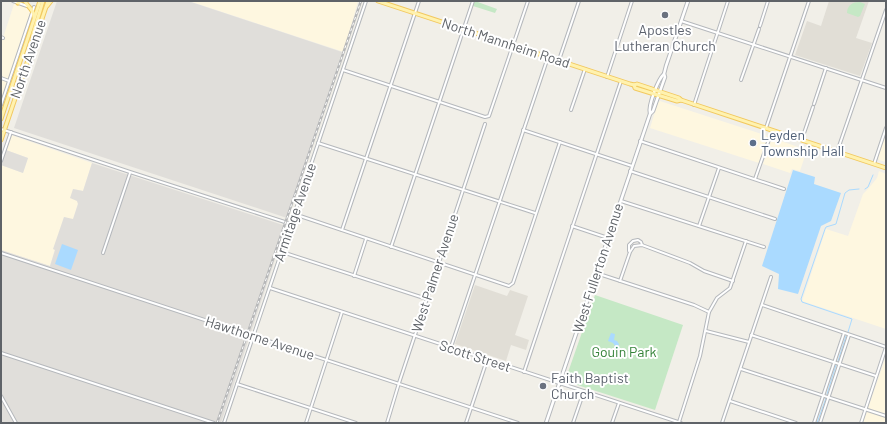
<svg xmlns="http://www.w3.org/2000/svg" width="887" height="424" font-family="Barlow,sans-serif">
<rect width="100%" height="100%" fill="#f1efe8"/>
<g fill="#fef7e0">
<polygon points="15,1 21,1 19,3 30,7 33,10 1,105 1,44"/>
<polygon points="189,1 358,1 344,52"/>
<polygon points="660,101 768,136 759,163 650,128 658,102"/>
<polygon points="886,134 886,162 879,160 878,157"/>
<polygon points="11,135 92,163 83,191 73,189 78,203 73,220 64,217 50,266 1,250 1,165 23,173 28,158 6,150"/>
<polygon points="772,138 807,150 800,171 792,169 790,173 763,164"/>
<polygon points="879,171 886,174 886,329 802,301 826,229 848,236 863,194 867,190 877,178"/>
<polygon points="886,356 886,423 863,423"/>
</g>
<g fill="#e0deda">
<polygon points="57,1 188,1 342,52 287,218 14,128"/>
<polygon points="6,150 28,158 23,173 1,165"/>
<polygon points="92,163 286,226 221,423 1,423 1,250 50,266 55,250 53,249 64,217 73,219 78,204 77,201 70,198 73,189 83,191"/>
</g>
<g fill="#e1ded6">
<polygon points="829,1 869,1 856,38 872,43 860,76 795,55 807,21 821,26"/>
<polygon points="475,285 507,296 510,290 528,296 515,335 529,340 526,350 511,345 506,361 455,344"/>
</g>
<g fill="#c5e8c5">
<polygon points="475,1 497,9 495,13 473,6"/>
<path d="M860 2 865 4 860 16 858 17 847 13C847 5 853 2 860 2Z"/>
<polygon points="595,295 683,325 655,410 565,381"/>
</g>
<g fill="#aadaff">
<polygon points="793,170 815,177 814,184 841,193 831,221 821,226 798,294 778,289 779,274 762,266"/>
<polygon points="62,244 78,250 71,270 55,264"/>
<polygon points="611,333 615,334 614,340 617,341 619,344 618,347 620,348 617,356 612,353 615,346 613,343 608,341"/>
</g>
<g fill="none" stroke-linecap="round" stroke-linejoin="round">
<g stroke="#aadaff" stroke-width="1">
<polyline points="865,189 868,187 873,175"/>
<polyline points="848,332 852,319 802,302 801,299 825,229 826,227 836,224 845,193 849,190 859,189"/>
<polyline points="838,361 846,336"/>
<polyline points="827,394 836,365"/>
<polyline points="817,423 826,398"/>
</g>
<defs>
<g id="minor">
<polyline points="13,1 27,6"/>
<polyline points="681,21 886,88"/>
<polyline points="760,26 768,1"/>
<polyline points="1,37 3,38"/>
<polyline points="559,60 579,1"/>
<polyline points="343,70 485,117 489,116 528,1"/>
<polyline points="607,77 632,1"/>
<polyline points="1,78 9,81"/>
<polyline points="741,80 759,29"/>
<polyline points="814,104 826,68"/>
<polyline points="1,105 34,7"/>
<polyline points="694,105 728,1"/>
<polyline points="571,110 585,69"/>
<polyline points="766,128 809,1"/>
<polyline points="1,129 130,172 291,224"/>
<polyline points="523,130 632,166"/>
<polyline points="802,139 813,107"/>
<polyline points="640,141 784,189"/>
<polyline points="318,143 535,213"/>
<polyline points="837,152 886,10"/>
<polyline points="1,161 11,132"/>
<polyline points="874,164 886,128"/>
<polyline points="630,171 775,219"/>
<polyline points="755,179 772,131"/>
<polyline points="621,201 764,247"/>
<polyline points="294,214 509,286 513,283 560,142"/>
<polyline points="572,226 608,238"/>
<polyline points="699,226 719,168"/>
<polyline points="342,230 419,1"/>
<polyline points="391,247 473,1"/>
<polyline points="629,251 629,245 633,241 638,240 641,242 642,245"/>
<polyline points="282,252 427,299"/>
<polyline points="1,253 518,423"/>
<polyline points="103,253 130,173"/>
<polyline points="596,273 694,305 709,312"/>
<polyline points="354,276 366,239"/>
<polyline points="620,281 630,252 634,246 642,245 690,263 704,271 733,281"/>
<polyline points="270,288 681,423"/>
<polyline points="762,305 886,347"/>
<polyline points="706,331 749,342"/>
<polyline points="751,335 876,376"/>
<polyline points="451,347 548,57"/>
<polyline points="1,353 214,423"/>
<polyline points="741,369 886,416"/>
<polyline points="524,372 621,81"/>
<polyline points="237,384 356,423"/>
<polyline points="1,396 16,423"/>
<polyline points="730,401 796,423"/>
<polyline points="679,422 700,356 709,312 717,298 730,288 746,241"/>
<polyline points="224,423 366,1"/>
<polyline points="306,423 342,312"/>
<polyline points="387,423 399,383 485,124"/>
<polyline points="466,423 487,360"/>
<polyline points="573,423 584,391"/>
<polyline points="612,423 619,403"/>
<polyline points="722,423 771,277"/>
<polyline points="814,423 844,333"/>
<polyline points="820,423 849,335"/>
<polyline points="861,423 886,347"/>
</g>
<g id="tertiary">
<path d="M650 113C648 106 658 79 664 74"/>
<polyline points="546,423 650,114 653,111 665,77 664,74 666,66 688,1"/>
</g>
<g id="primary">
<path d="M25 1C27 7 34 9 34 17"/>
<polyline points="378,1 630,84 634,85 637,84 679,98 681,100 886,168"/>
<polyline points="18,3 21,1"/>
<polyline points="47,6 51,1"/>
<polyline points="32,44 33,34 43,1"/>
<polyline points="634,85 635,88 677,101 681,100"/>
<polyline points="1,119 40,1"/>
<polyline points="1,140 48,1"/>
</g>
</defs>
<use href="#minor" stroke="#b5b8bc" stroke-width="4"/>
<use href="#tertiary" stroke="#b5b8bc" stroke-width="4.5"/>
<use href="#primary" stroke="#f2c960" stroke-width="5"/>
<use href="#minor" stroke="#fff" stroke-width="2"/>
<use href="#tertiary" stroke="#fff" stroke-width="2.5"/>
<use href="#primary" stroke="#fff2af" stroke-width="3"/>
<defs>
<polyline id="rail" points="217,423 361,1"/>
</defs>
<use href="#rail" stroke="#b6b7b8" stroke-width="2.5"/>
<use href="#rail" stroke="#fff" stroke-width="1" stroke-dasharray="3" stroke-linecap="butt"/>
</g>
<g fill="#6b7280" stroke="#fff" stroke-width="1.5">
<circle cx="665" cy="15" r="4"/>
<circle cx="543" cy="386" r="4"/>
</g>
<circle fill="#5c6f8a" stroke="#fff" stroke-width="1.5" cx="753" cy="143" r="4"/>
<g text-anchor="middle" stroke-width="4" stroke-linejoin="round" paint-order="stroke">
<g font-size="14" fill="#5b616d" stroke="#fff">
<text x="665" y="35">Apostles<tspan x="665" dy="16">Lutheran Church</tspan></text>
<text x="551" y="383" text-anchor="start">Faith Baptist<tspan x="551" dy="16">Church</tspan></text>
</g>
<g font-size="14" fill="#5f6368" stroke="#fff">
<text transform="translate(506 43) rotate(18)" y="5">North Mannheim Road</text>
<text transform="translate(28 59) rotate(-71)" y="5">North Avenue</text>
<text transform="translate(295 212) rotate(-71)" y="5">Armitage Avenue</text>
<text transform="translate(598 268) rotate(-72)" y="5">West Fullerton Avenue</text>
<text transform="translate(435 273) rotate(-72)" y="5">West Palmer Avenue</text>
<text transform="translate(260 338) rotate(18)" y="5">Hawthorne Avenue</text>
<text transform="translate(475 356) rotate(18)" y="5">Scott Street</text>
</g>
<g font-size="14" fill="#4e5e75" stroke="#fff" text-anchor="start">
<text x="761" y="140">Leyden<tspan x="761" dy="16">Township Hall</tspan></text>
</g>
<g font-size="14" fill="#348238" stroke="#fff">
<text x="624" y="357">Gouin Park</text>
</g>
</g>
<rect width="887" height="424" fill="none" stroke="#5f6368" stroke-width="4"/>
</svg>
